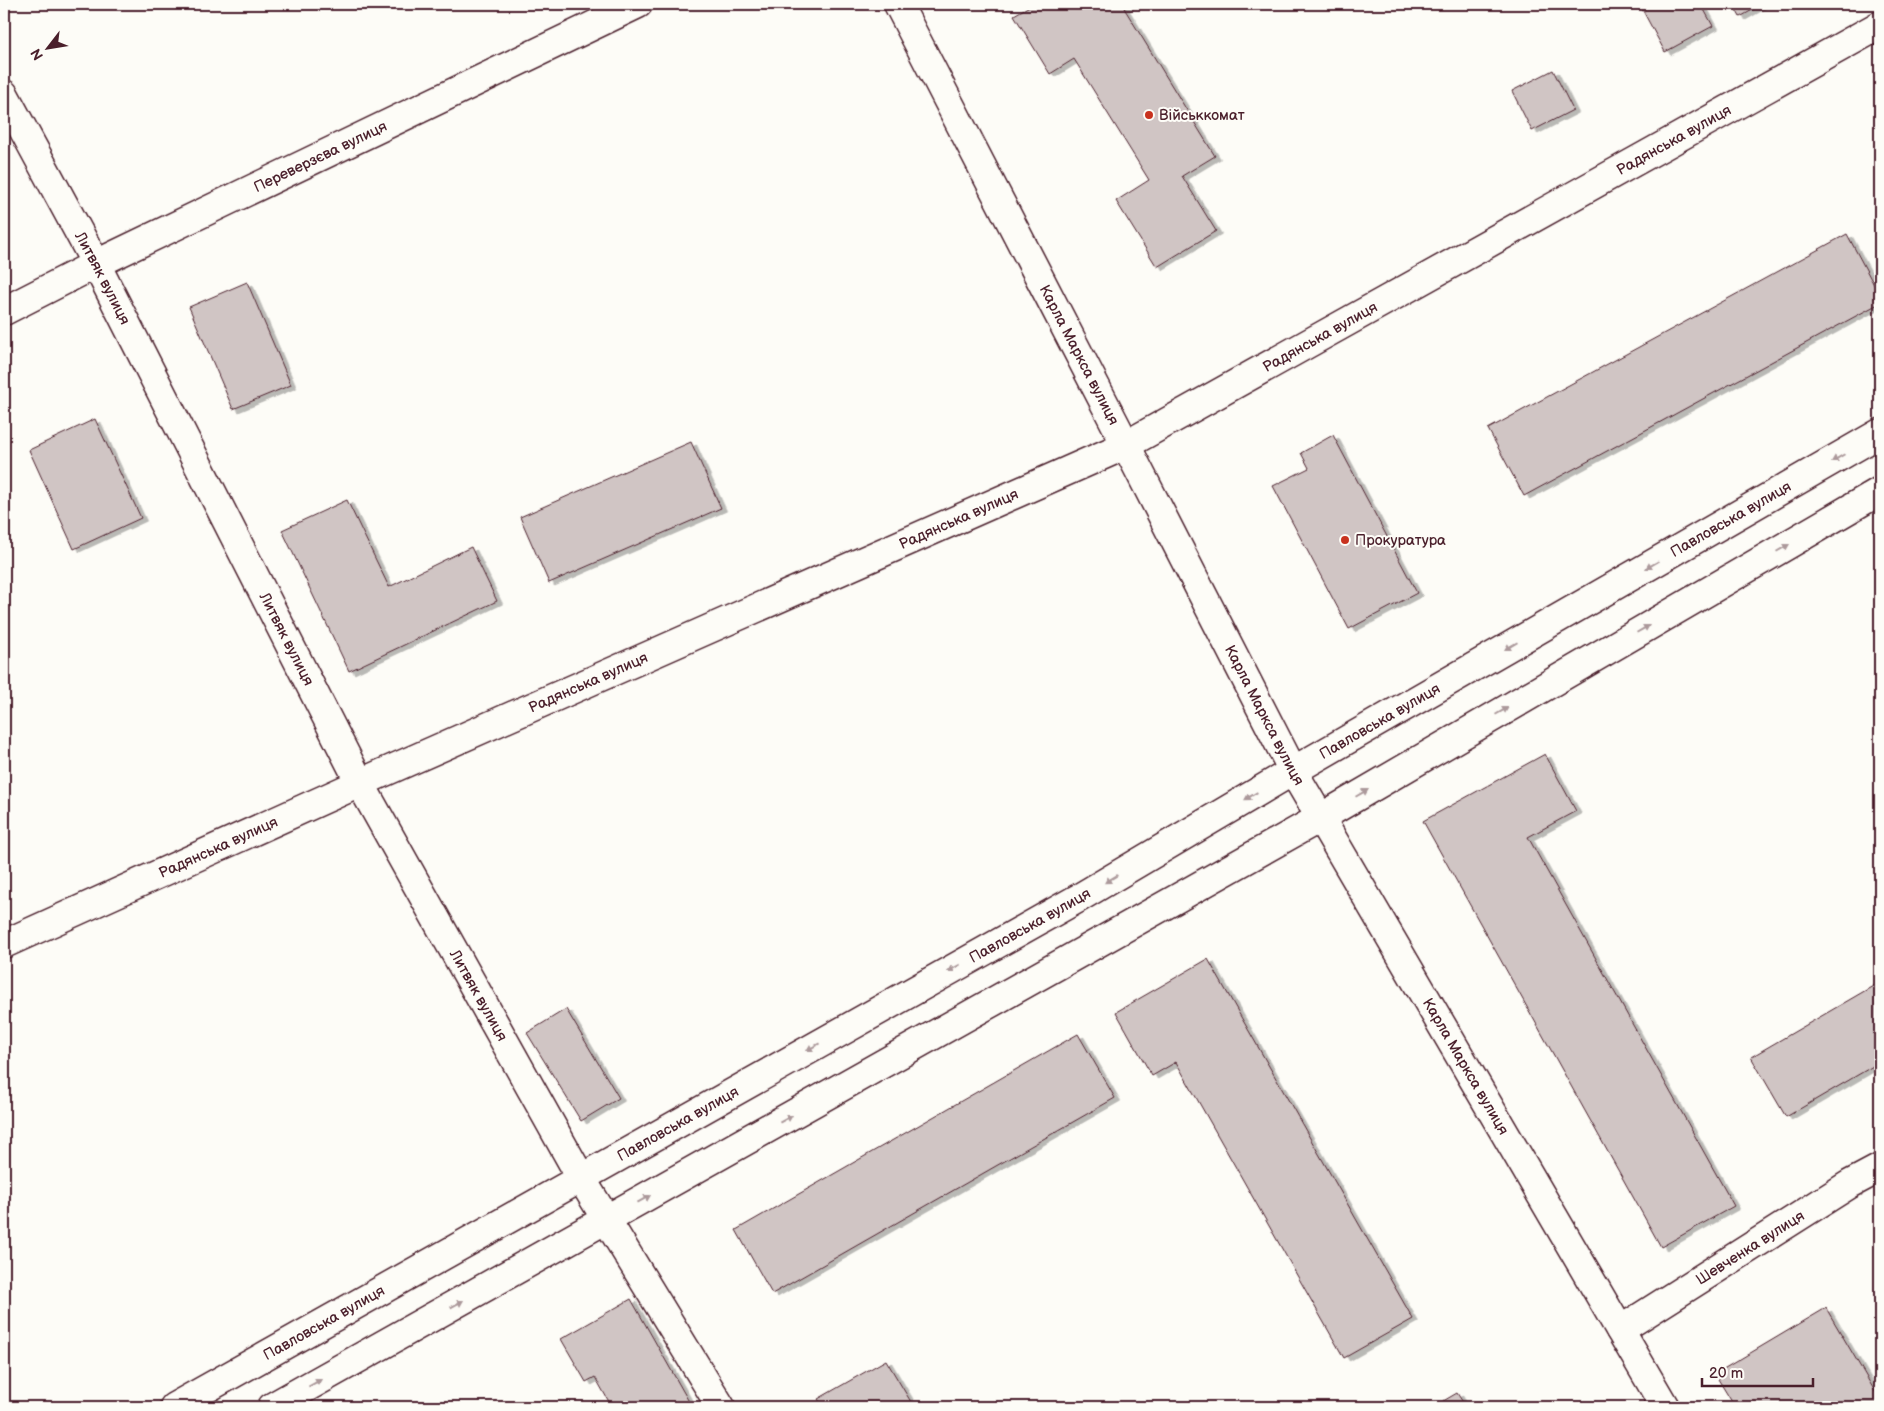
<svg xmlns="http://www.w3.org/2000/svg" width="1884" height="1411" font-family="'Balsamiq Sans',sans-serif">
<defs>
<filter id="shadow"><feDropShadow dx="5.5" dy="3" stdDeviation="0" flood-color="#0004"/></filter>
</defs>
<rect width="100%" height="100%" fill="#fdfcf7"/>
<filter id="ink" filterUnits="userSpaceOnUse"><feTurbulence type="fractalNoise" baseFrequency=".02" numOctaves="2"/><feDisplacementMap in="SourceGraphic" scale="10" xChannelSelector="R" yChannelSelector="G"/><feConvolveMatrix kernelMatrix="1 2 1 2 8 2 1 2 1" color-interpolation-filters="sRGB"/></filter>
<g filter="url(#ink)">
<g fill="#d0c5c4" stroke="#4a1f2b" filter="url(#shadow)">
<polygon points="1033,4 1131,4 1124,8 1215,156 1182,176 1216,231 1157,267 1116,201 1149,180 1074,59 1050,74 1014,15"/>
<polygon points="1653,4 1701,4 1713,26 1665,52 1642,9"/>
<polygon points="1733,4 1763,4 1740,17"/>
<polygon points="1553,70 1573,110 1532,131 1512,91"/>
<polygon points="1847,234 1880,296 1880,303 1524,496 1488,429"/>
<polygon points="247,282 291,385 233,409 189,307"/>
<polygon points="95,419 141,518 74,549 29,450"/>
<polygon points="1333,435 1417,593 1349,629 1273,486 1309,468 1301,453"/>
<polygon points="691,442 721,508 549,583 520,517"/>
<polygon points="347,500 389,587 471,547 497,601 349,671 282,530"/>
<polygon points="1545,754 1576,811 1528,837 1734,1206 1661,1247 1423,821"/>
<polygon points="1208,959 1413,1319 1344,1358 1176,1062 1152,1076 1116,1012"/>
<polygon points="1880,982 1880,1062 1786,1117 1751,1057"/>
<polygon points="566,1009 619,1098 581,1121 527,1033"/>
<polygon points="1078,1034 1115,1098 772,1294 736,1230"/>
<polygon points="631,1299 692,1407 612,1407 595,1377 586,1382 561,1339"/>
<polygon points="1826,1308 1880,1400 1880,1407 1735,1407 1715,1374"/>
<polygon points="886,1360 914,1407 823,1407 818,1399"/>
<polygon points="1457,1393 1466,1407 1433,1407"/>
</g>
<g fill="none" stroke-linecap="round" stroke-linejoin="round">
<defs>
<g id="minor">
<path id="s1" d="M4 94 96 264 360 783 581 1178 721 1407"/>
<path id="s2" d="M4 311 96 264 638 4"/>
<path id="s3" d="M4 944 360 783 1126 445 1880 25"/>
<path id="s4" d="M1620 1330 1850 1184 1880 1168"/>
<path id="s5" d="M174 1407 1077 899 1293 771"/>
<polyline points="272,1407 1320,818"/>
</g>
<g id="tertiary">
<path id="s6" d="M898 4 1126 445 1293 771 1665 1407"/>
<path id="s7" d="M1293 771 1880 433"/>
<polyline points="1320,818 1880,491"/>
</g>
</defs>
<use href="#minor" stroke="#4a1f2b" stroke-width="31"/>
<use href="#tertiary" stroke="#4a1f2b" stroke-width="31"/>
<use href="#minor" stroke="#fdfcf7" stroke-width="28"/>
<use href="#tertiary" stroke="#fdfcf7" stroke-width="28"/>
</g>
<defs><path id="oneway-solid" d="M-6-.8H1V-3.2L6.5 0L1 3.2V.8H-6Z" transform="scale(1.25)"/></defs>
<g fill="#ac999b">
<use href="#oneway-solid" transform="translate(1838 458) rotate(150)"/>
<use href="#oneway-solid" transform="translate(1783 548) rotate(-30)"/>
<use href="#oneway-solid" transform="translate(1652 565) rotate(150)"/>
<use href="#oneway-solid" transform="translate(1643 629) rotate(-30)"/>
<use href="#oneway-solid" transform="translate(1511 646) rotate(150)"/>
<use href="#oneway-solid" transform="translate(1502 711) rotate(-30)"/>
<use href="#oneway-solid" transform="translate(1362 793) rotate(-30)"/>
<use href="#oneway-solid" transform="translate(1251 796) rotate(149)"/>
<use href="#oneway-solid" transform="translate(1111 879) rotate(149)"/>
<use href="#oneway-solid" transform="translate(954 968) rotate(151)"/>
<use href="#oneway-solid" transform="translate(813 1047) rotate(151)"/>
<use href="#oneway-solid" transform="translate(786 1119) rotate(-29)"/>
<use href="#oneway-solid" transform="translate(644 1199) rotate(-29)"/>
<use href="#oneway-solid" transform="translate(457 1304) rotate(-29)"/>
<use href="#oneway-solid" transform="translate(315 1383) rotate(-29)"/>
</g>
</g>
<g fill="#c8321e" stroke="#fdfcf7" stroke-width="2">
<circle cx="1149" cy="115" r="5"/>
<circle cx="1345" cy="540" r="5"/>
</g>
<g text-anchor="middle" stroke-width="4" stroke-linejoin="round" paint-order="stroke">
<g font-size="15" fill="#4a1f2b" stroke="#fdfcf7" text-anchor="start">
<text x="1159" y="120">Військкомат</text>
<text x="1355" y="545">Прокуратура</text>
</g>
<g font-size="15" fill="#4a1f2b" stroke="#fdfcf7">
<text dy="5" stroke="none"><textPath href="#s3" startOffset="1855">Радянська вулиця</textPath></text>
<text dy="5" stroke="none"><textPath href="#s2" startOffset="352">Переверзєва вулиця</textPath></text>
<text dy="5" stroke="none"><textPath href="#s1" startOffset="209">Литвяк вулиця</textPath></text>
<text dy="5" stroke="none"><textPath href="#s3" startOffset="1450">Радянська вулиця</textPath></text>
<text dy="5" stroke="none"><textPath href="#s6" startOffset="395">Карла Маркса вулиця</textPath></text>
<text dy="5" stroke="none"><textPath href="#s3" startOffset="1045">Радянська вулиця</textPath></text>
<text dy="5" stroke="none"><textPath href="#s7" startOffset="505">Павловська вулиця</textPath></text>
<text dy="5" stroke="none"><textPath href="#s1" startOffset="614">Литвяк вулиця</textPath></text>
<text dy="5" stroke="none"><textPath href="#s3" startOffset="640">Радянська вулиця</textPath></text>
<text dy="5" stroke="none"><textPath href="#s6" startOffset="800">Карла Маркса вулиця</textPath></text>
<text dy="5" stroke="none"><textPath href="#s7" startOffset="100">Павловська вулиця</textPath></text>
<text dy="5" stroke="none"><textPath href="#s3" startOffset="235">Радянська вулиця</textPath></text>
<text dy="5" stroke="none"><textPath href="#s5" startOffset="982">Павловська вулиця</textPath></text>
<text dy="5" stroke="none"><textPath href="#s1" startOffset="1019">Литвяк вулиця</textPath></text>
<text dy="5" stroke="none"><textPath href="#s6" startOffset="1205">Карла Маркса вулиця</textPath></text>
<text dy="5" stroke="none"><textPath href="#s5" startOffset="578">Павловська вулиця</textPath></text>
<text dy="5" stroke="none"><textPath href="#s4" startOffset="154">Шевченка вулиця</textPath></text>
<text dy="5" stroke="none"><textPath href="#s5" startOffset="172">Павловська вулиця</textPath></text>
</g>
</g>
<rect width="1884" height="1411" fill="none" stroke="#fdfcf7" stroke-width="20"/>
<rect x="10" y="10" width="1864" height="1391" fill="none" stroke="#4a1f2b" stroke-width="2" filter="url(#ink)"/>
<g transform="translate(48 48) rotate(239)" stroke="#fdfcf7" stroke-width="4" paint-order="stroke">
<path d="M0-4L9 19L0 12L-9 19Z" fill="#4a1f2b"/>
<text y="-8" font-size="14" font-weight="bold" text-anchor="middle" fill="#4a1f2b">N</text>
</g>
<path d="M1702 1378v8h111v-8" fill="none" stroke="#4a1f2b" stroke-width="2.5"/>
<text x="1709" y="1378" font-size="15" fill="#4a1f2b" stroke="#fdfcf7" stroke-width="4" paint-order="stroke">20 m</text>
</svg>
